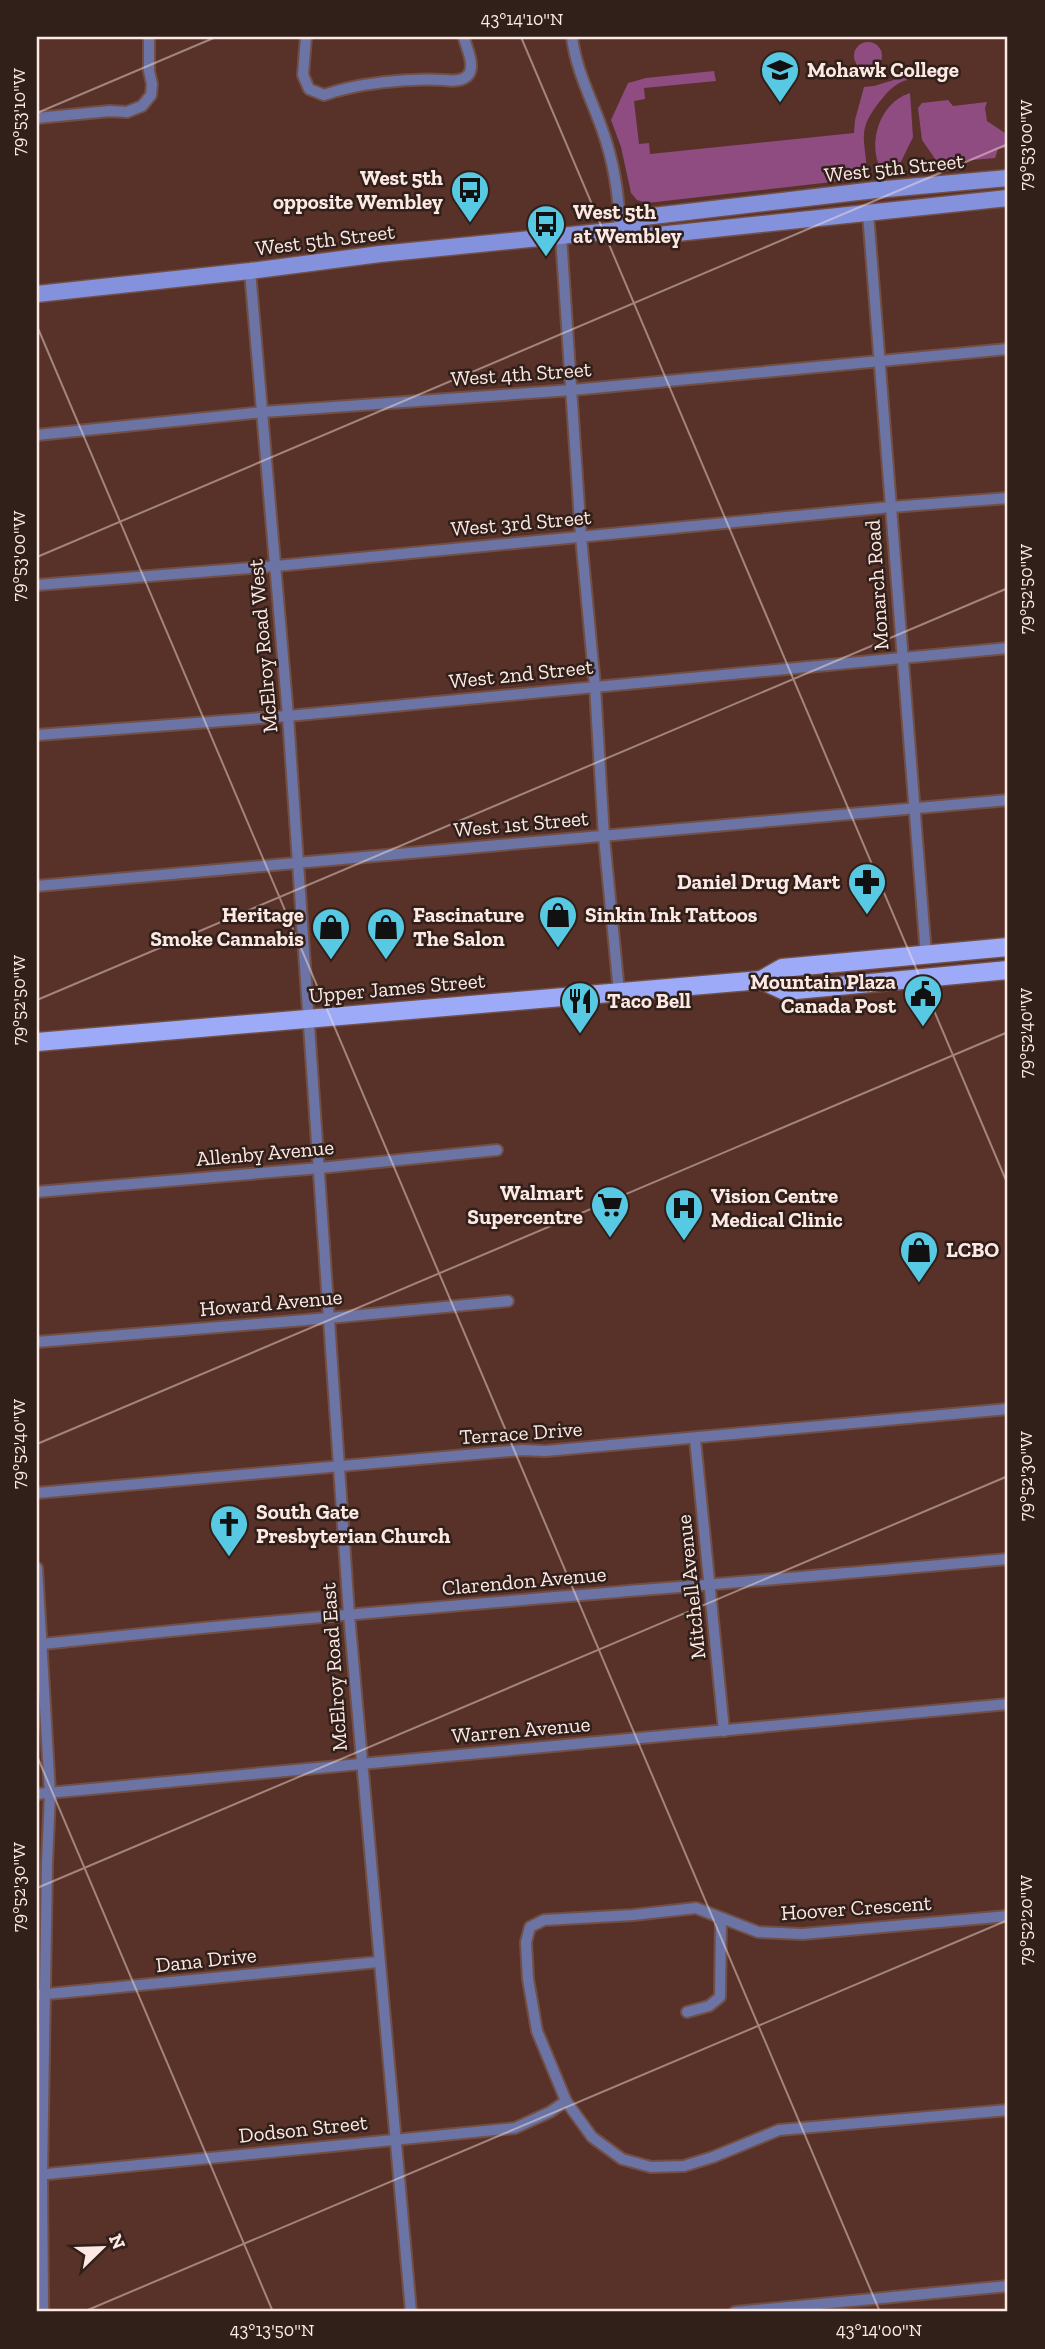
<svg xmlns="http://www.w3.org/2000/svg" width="1045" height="2349" font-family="'Zilla Slab',serif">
<rect width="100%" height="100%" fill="#583228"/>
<g fill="#8e4c80">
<circle cx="868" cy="56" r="14"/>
<path d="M714 71 716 81 644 88 645 99 634 101 639 144 649 143 650 154 854 133 855 120 864 87 874 86 907 76V80C896 83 889 90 881 100 854 133 867 140 867 178L647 203 637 200 631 193 621 147 611 120 628 83 646 78Z"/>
<path d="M910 93 913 137 898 168 881 170C867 143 879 103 910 93Z"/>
<polygon points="948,100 953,106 987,102 985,108 987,121 1008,135 1008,147 998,149 995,158 938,163 922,140 918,108 922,103"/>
</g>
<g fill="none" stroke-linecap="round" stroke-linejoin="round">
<defs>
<g id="street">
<path d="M306 37 303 75 309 89 324 95C358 83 407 78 444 80 452 81 463 82 469 74 475 63 466 48 464 37"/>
<path d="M572 37C576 70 591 98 602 129 614 162 619 195 620 230"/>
<polyline points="37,118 110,111 127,112 142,106 151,95 152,84 149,71 149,37"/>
<polyline points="868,213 926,955"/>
<polyline points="561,236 581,537 595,686 604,837 619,992"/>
<polyline points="250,271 288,716 349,1614 411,2312"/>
<polyline points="37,435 263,412 572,390 1008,349"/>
<polyline points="37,585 276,566 891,507 1008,498"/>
<polyline points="37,735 288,716 1008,648"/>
<polyline points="37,886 1008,800"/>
<polyline points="37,1192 320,1168 497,1150"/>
<polyline points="37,1342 329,1318 508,1301"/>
<polyline points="695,1439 724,1731"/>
<polyline points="37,1493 522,1450 545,1451 1008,1409"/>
<polyline points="37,1568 50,1793 47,1863 42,2175 43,2312"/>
<path d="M43 1644C364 1610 687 1588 1008 1559"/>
<polyline points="37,1794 1008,1704"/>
<polyline points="1008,1916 803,1934 758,1932 696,1908 633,1915 544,1920 530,1927 526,1942 528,1979 537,2031 566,2101 592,2137 622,2159 651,2167 684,2166 713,2157 779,2130 1008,2110"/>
<polyline points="37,1995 378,1962"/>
<polyline points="687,2012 709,2006 720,1997 721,1918"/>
<polyline points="37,2175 515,2128 550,2112 566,2101"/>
<polyline points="735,2312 1008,2286"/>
</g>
<g id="secondary">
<polyline points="620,230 644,217 875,190 1008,178"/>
<polyline points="37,294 250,271 380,254 620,230 649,236 1008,198"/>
</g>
<g id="primary">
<polyline points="761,980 785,991 1008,970"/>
<polyline points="37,1042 761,980 782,968 1008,947"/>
</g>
</defs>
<use href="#street" stroke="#724f46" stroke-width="14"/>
<use href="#secondary" stroke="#724f46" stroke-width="19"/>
<use href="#primary" stroke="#724f46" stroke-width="21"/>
<use href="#street" stroke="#6b74a4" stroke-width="10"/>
<use href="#secondary" stroke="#8491dd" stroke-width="16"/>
<use href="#primary" stroke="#9caaf8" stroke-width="18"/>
</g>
<path fill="none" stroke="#fde9e4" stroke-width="2" stroke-opacity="0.45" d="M521 37 1008 1185M37 113 216 37M37 326 880 2312M37 557 1008 144M37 1000 1008 588M37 1444 1008 1032M37 1756 273 2312M37 1888 1008 1476M83 2312 1008 1920"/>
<defs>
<symbol id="university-pin" viewBox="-11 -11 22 30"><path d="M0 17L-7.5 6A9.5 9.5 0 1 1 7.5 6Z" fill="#58c9e3" stroke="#311f1a"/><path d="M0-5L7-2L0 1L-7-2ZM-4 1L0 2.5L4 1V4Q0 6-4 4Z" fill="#111"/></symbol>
<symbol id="bus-pin" viewBox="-11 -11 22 30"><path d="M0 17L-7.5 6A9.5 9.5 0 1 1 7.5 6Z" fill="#58c9e3" stroke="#311f1a"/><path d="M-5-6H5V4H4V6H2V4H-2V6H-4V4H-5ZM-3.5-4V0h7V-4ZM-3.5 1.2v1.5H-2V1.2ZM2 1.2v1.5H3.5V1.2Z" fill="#111"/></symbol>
<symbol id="pharmacy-pin" viewBox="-11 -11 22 30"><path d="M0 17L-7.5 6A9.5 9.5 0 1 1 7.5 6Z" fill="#58c9e3" stroke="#311f1a"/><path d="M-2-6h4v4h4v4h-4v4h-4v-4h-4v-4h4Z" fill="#111"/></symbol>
<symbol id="shop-pin" viewBox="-11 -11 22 30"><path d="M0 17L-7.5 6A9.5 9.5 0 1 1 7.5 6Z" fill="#58c9e3" stroke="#311f1a"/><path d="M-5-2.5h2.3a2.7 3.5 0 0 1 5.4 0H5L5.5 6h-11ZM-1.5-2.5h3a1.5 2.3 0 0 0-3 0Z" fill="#111"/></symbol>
<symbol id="civic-pin" viewBox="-11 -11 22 30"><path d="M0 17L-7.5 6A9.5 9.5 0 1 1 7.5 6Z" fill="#58c9e3" stroke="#311f1a"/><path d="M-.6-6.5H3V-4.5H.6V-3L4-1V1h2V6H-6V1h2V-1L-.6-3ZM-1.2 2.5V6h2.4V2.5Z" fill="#111"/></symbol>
<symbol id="restaurant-pin" viewBox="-11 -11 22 30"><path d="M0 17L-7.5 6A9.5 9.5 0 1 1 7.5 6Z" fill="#58c9e3" stroke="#311f1a"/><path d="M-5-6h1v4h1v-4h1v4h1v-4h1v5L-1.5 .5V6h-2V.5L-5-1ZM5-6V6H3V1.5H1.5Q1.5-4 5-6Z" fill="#111"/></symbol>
<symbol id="supermarket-pin" viewBox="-11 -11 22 30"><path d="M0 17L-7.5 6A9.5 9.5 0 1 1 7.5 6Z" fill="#58c9e3" stroke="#311f1a"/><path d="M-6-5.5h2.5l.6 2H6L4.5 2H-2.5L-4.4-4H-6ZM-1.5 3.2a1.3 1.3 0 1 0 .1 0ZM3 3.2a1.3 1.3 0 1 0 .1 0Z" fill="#111"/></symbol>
<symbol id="hospital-pin" viewBox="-11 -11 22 30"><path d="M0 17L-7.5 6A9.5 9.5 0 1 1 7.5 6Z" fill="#58c9e3" stroke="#311f1a"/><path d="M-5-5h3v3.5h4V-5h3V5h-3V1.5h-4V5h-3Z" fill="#111"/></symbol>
<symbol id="church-pin" viewBox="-11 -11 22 30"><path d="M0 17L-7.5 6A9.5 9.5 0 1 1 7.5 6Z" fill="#58c9e3" stroke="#311f1a"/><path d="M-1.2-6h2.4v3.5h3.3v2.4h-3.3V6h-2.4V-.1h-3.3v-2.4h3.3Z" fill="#111"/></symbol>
</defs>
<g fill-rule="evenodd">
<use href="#university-pin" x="758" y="48" width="44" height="60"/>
<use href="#bus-pin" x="448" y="168" width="44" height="60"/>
<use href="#bus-pin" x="524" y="202" width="44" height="60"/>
<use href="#pharmacy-pin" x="845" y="860" width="44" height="60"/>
<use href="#shop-pin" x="536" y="893" width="44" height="60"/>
<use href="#shop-pin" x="309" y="905" width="44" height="60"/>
<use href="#shop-pin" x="364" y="905" width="44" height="60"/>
<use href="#civic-pin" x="901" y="972" width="44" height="60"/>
<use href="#restaurant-pin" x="558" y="979" width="44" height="60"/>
<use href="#supermarket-pin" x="588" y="1183" width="44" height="60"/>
<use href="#hospital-pin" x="662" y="1186" width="44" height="60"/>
<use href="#shop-pin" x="897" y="1228" width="44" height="60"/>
<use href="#church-pin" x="207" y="1502" width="44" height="60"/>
</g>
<g text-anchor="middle" stroke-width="5" stroke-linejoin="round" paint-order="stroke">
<g font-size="21" font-weight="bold" fill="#fde9e4" stroke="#311f1a" text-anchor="start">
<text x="807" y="77">Mohawk College</text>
<text x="443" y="185" text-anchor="end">West 5th<tspan x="443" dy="24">opposite Wembley</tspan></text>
<text x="573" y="219">West 5th<tspan x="573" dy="24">at Wembley</tspan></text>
<text x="840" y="889" text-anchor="end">Daniel Drug Mart</text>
<text x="304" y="922" text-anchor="end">Heritage<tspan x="304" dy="24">Smoke Cannabis</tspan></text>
<text x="413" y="922">Fascinature<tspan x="413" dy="24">The Salon</tspan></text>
<text x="585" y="922">Sinkin Ink Tattoos</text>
<text x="896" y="989" text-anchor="end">Mountain Plaza<tspan x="896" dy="24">Canada Post</tspan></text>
<text x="607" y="1008">Taco Bell</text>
<text x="583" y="1200" text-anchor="end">Walmart<tspan x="583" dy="24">Supercentre</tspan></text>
<text x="711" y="1203">Vision Centre<tspan x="711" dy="24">Medical Clinic</tspan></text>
<text x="946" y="1257">LCBO</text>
<text x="256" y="1519">South Gate<tspan x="256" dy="24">Presbyterian Church</tspan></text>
</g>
<g font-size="21" fill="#fde9e4" stroke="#311f1a">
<text transform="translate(894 168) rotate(-6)" y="7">West 5th Street</text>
<text transform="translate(325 240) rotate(-7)" y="7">West 5th Street</text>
<text transform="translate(521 374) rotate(-4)" y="7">West 4th Street</text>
<text transform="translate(521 523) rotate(-5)" y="7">West 3rd Street</text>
<text transform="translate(877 585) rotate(-94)" y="7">Monarch Road</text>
<text transform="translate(263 646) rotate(-95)" y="7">McElroy Road West</text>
<text transform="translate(521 674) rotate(-6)" y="7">West 2nd Street</text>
<text transform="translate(521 824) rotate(-5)" y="7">West 1st Street</text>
<text transform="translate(397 988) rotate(-5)" y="7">Upper James Street</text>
<text transform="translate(265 1153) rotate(-5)" y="7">Allenby Avenue</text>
<text transform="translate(271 1303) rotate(-5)" y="7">Howard Avenue</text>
<text transform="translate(521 1433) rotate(-4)" y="7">Terrace Drive</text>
<text transform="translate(524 1581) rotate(-5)" y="7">Clarendon Avenue</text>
<text transform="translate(691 1587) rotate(-96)" y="7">Mitchell Avenue</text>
<text transform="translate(334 1667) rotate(-94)" y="7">McElroy Road East</text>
<text transform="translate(521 1730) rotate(-5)" y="7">Warren Avenue</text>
<text transform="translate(856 1908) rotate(-4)" y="7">Hoover Crescent</text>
<text transform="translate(206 1960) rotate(-6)" y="7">Dana Drive</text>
<text transform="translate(303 2129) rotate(-6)" y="7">Dodson Street</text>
</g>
</g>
<rect width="1045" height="2349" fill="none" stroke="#311f1a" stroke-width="77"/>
<g transform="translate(102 2248) rotate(67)" stroke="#311f1a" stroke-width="5" paint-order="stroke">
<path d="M0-5L12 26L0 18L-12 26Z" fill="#fde9e4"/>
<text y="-10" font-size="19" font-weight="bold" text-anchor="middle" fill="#fde9e4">N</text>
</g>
<rect x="38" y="38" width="968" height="2272" fill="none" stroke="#fde9e4" stroke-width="2.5"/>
<g font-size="18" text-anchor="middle" fill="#fde9e4">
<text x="522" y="25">43°14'10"N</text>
<text transform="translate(19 112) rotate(-90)" y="6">79°53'10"W</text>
<text transform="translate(1026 145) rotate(-90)" y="6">79°53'00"W</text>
<text transform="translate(19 556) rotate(-90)" y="6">79°53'00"W</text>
<text transform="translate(1026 589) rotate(-90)" y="6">79°52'50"W</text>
<text transform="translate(19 1000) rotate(-90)" y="6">79°52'50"W</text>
<text transform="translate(1026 1033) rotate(-90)" y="6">79°52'40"W</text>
<text transform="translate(19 1444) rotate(-90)" y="6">79°52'40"W</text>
<text transform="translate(1026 1476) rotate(-90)" y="6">79°52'30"W</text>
<text transform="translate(19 1887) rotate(-90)" y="6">79°52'30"W</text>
<text transform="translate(1026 1920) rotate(-90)" y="6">79°52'20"W</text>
<text x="272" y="2336">43°13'50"N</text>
<text x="879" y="2336">43°14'00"N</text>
</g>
</svg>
